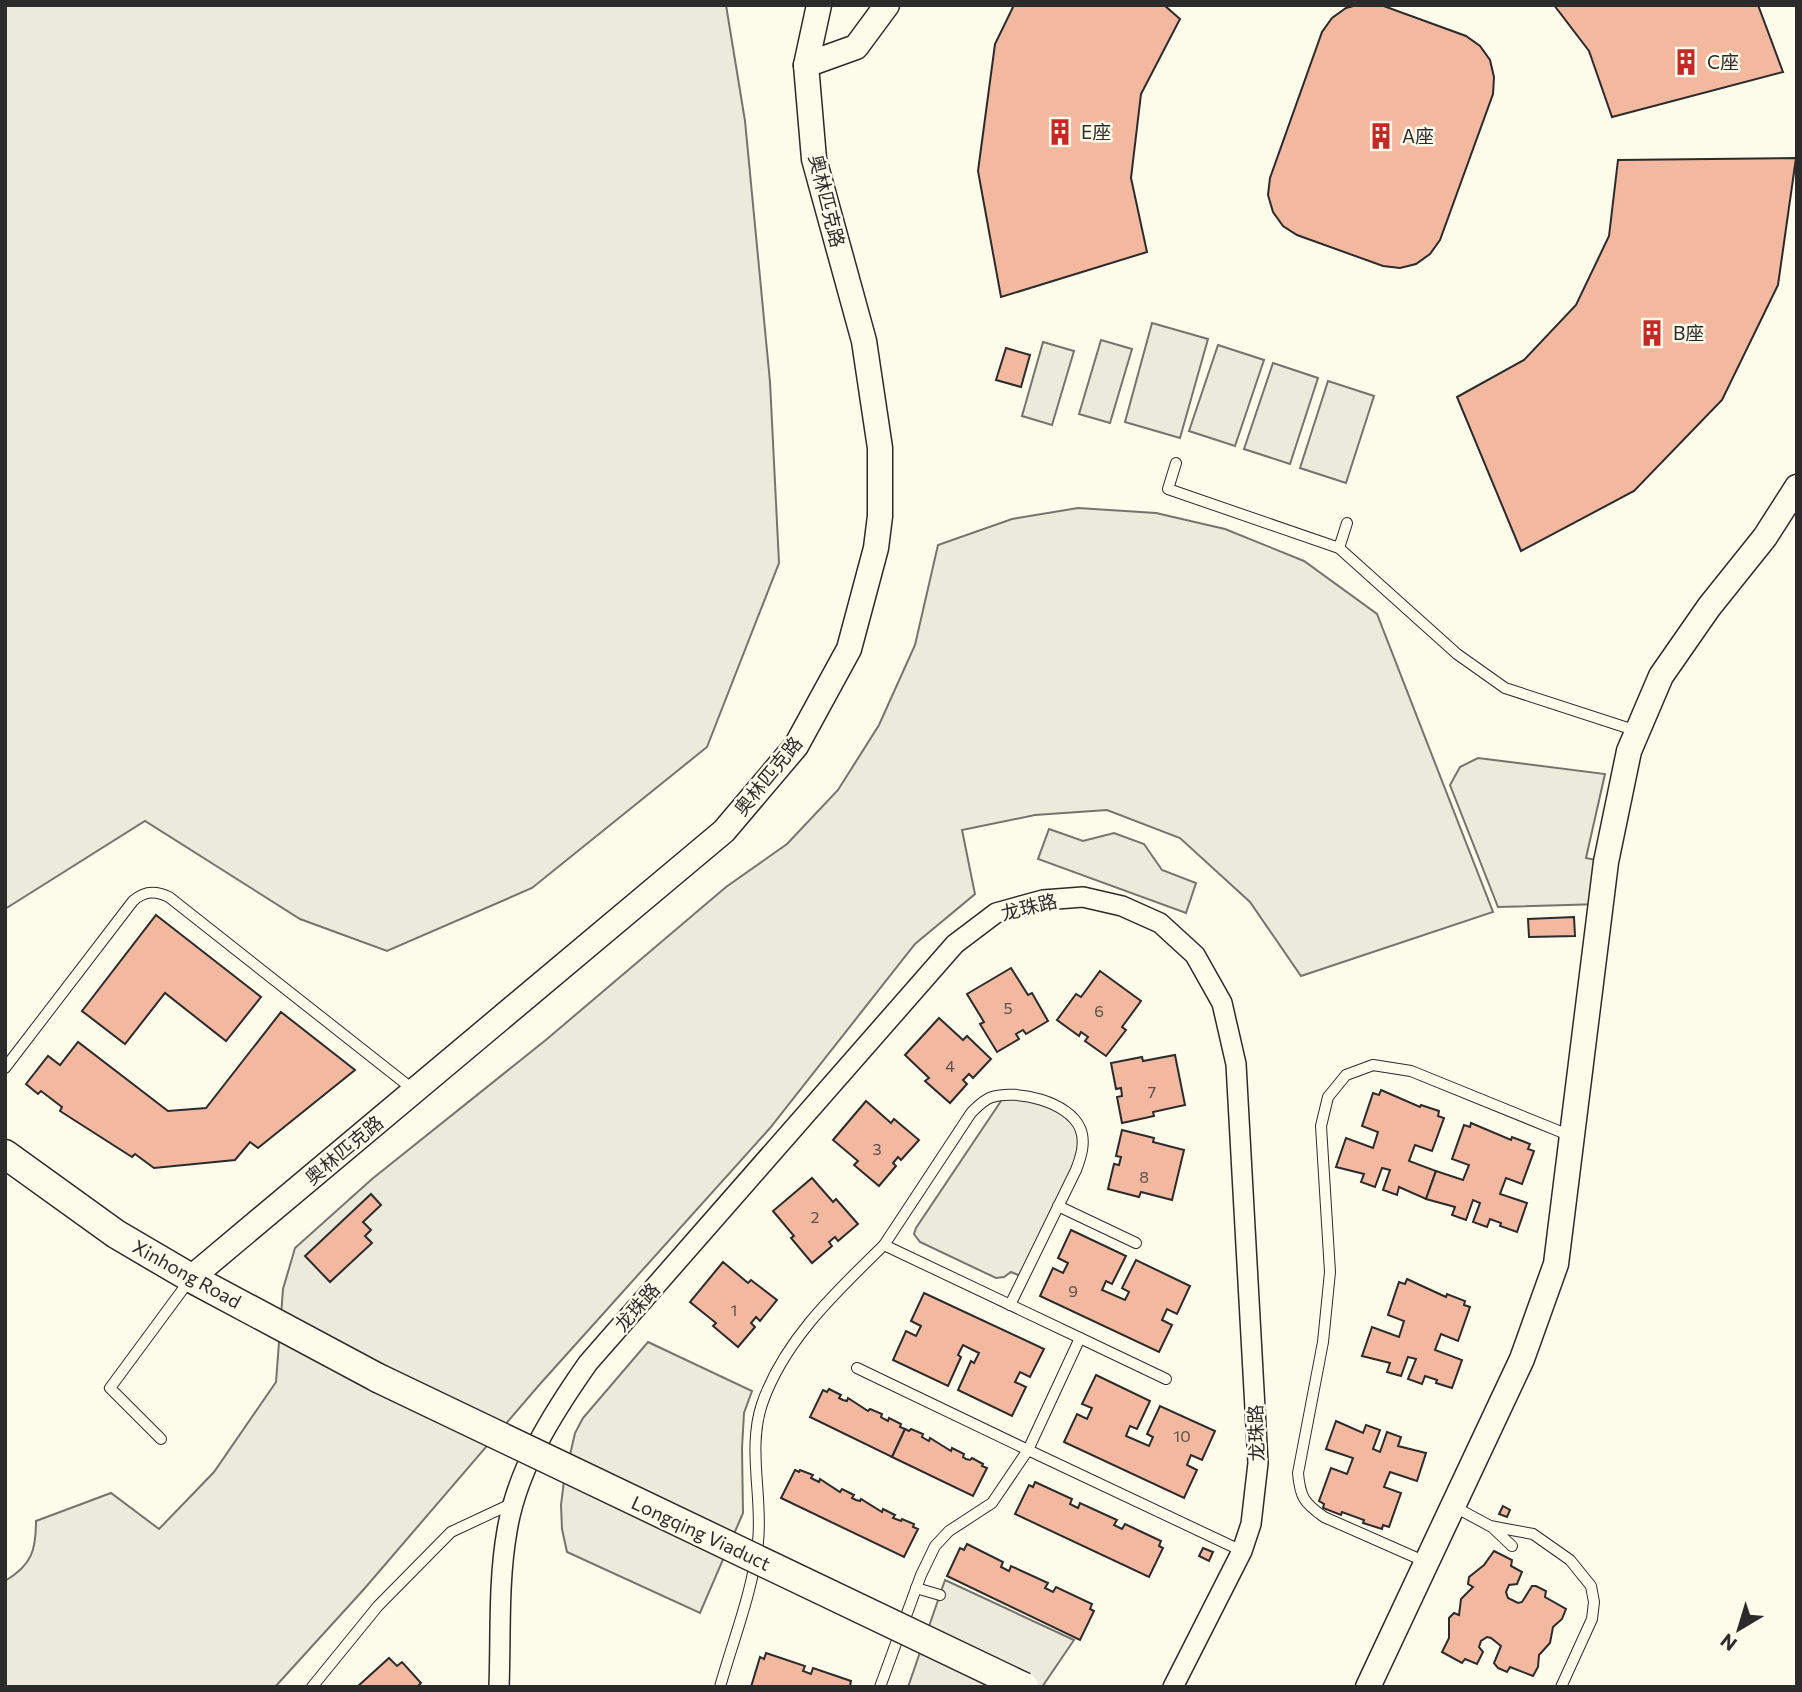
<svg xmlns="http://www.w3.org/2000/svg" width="1802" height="1692" font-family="Commissioner,'Noto Sans SC',sans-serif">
<rect width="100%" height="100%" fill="#fdfbea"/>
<g fill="#ecebdb" stroke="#74746e" stroke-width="2">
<polygon points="5,5 726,5 745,121 770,382 779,563 707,747 532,888 387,951 300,919 145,821 5,909"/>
<polygon points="1152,323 1208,339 1180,438 1125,422"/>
<polygon points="1101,340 1132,349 1110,423 1079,414"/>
<polygon points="1043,342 1074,351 1052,425 1022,416"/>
<polygon points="1218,345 1264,360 1235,446 1189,431"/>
<polygon points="1273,363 1318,378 1290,464 1244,449"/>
<polygon points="1328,381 1374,396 1346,483 1300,468"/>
<path d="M1078 508 1156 513 1225 529 1304 561 1377 614 1493 912 1301 976 1250 902 1180 838 1107 810 1035 815 962 830 975 894 915 944 770 1128 540 1384 365 1588 275 1687H5V1581C32 1565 36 1550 36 1521L111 1493 159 1529 214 1472 276 1382 283 1289 295 1248 372 1179 547 1039 726 887 787 844 838 790 879 725 915 645 938 545 1012 519Z"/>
</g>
<g fill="#eceadb" stroke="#74746e" stroke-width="2">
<polygon points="1478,758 1605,774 1586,858 1606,862 1601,904 1498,907 1450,785 1460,767"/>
<polygon points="1049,829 1083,841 1114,833 1144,844 1162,870 1196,883 1186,913 1038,859"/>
<polygon points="1005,1095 1050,1102 1080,1127 1082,1153 1023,1277 1011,1272 1004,1277 996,1278 920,1242 914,1234 916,1228"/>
<polygon points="648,1342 752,1391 744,1413 742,1448 743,1513 700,1613 567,1552 562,1529 561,1505 564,1481 575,1433 583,1418"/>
<polygon points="945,1580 1074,1640 1042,1687 908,1687"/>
</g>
<g fill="#f2b8a0" stroke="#2b2b2b" stroke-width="2">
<polygon points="1014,5 1164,5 1180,19 1141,94 1131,178 1147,252 1001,297 978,171 995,44"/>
<polygon points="1357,5 1381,5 1466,36 1480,46 1490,60 1494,77 1493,94 1440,240 1430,254 1416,264 1400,268 1383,266 1297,235 1283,226 1273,212 1268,195 1270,178 1322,32 1332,18 1346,8"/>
<polygon points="1554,5 1758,5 1783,72 1612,117 1589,51"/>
<polygon points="1796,158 1778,285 1722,400 1634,491 1521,551 1457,397 1524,360 1576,305 1609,236 1618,160"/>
<polygon points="1006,348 1030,355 1021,387 996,380"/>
<polygon points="156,915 261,997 226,1041 165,993 125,1044 82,1011"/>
<polygon points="1574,917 1575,936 1529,937 1528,919"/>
<polygon points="1011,968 1028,995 1032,993 1048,1021 1026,1034 1023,1030 1016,1034 1019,1039 997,1052 980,1024 984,1022 967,994"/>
<polygon points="1100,971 1141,1001 1122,1027 1126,1030 1106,1056 1085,1041 1088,1037 1081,1032 1079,1036 1057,1020 1076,994 1081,997"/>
<polygon points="281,1012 355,1070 258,1148 250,1142 235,1160 154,1168 135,1154 132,1157 60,1111 62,1107 41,1091 38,1094 26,1084 48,1056 60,1065 78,1042 168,1111 206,1108"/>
<polygon points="939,1018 963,1040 967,1036 991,1059 973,1078 969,1074 963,1080 967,1084 950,1103 925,1081 929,1078 905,1055"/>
<polygon points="1175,1055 1185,1105 1153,1112 1154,1116 1122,1123 1117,1097 1122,1096 1121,1088 1116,1089 1111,1063 1142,1057 1143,1061"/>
<polygon points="1381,1090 1420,1107 1421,1105 1439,1111 1438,1116 1444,1118 1432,1151 1415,1145 1409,1161 1436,1171 1426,1199 1399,1187 1397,1195 1383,1190 1390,1170 1382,1168 1375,1187 1361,1182 1364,1174 1336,1167 1346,1138 1373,1148 1378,1132 1362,1126 1373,1093 1379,1095"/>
<polygon points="866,1101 891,1123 894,1119 919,1140 901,1160 898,1157 893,1163 896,1166 879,1186 854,1165 858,1161 833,1140"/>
<polygon points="1471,1123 1511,1140 1512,1137 1530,1144 1528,1149 1534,1151 1522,1184 1506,1178 1500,1194 1527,1203 1517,1232 1500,1226 1501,1223 1490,1219 1487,1227 1473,1222 1480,1203 1473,1200 1466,1220 1452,1215 1455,1207 1426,1199 1436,1171 1463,1180 1469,1165 1452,1159 1464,1125 1470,1127"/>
<polygon points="1122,1130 1154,1138 1153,1142 1184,1150 1172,1200 1141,1192 1139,1197 1108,1189 1114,1164 1119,1165 1121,1157 1116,1156"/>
<polygon points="812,1178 833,1202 836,1199 858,1224 838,1241 835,1237 829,1242 832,1246 812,1263 791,1238 794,1236 773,1211"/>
<polygon points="371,1194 381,1205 363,1222 371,1230 365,1236 372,1243 330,1282 305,1256"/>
<polygon points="1071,1230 1126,1256 1112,1284 1106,1281 1102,1290 1125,1300 1129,1292 1122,1288 1136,1260 1190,1286 1177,1314 1167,1309 1162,1320 1172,1325 1159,1352 1040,1296 1053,1268 1063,1273 1068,1263 1058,1258"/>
<polygon points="723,1262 748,1283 751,1280 777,1300 760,1321 756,1317 751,1323 755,1327 738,1347 713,1326 716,1323 690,1302"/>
<polygon points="1407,1279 1446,1297 1447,1294 1465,1301 1464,1305 1470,1307 1458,1341 1441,1334 1435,1350 1462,1360 1452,1388 1436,1383 1437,1380 1425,1376 1422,1384 1408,1379 1416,1359 1408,1357 1401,1376 1387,1372 1390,1363 1362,1356 1372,1327 1399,1337 1404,1321 1388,1315 1399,1282 1405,1284"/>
<polygon points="924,1293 1044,1349 1030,1377 1020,1372 1015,1382 1026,1387 1012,1416 958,1390 971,1361 974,1363 979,1353 963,1345 958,1355 961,1357 948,1386 893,1360 906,1331 916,1336 921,1326 911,1321"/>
<polygon points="1096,1375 1150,1401 1137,1429 1130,1426 1126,1436 1149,1446 1153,1437 1147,1434 1160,1406 1215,1431 1202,1460 1191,1455 1187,1465 1197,1470 1184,1498 1064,1442 1077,1414 1087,1419 1092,1408 1082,1404"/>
<polygon points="829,1389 841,1395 839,1398 843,1400 847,1401 848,1398 868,1411 870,1409 882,1414 881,1417 884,1419 888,1421 889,1418 901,1424 900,1427 905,1429 892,1457 810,1417 823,1390 827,1392"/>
<polygon points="1336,1421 1363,1433 1366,1425 1380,1430 1373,1449 1380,1452 1387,1432 1401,1437 1398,1446 1426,1453 1417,1481 1390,1472 1384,1487 1401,1493 1389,1527 1383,1525 1382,1529 1363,1523 1364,1520 1342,1512 1341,1515 1323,1508 1324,1504 1319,1501 1331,1468 1347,1474 1353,1458 1326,1449"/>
<polygon points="905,1429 909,1431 911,1429 923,1434 922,1437 929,1441 930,1438 951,1451 952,1448 964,1454 963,1457 966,1459 970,1460 972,1458 983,1464 982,1466 987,1468 973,1496 892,1457"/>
<polygon points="795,1470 799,1472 800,1470 813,1475 811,1478 819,1482 820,1479 840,1492 842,1489 854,1495 852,1498 856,1500 860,1501 861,1499 882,1512 883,1509 895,1515 893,1518 901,1521 902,1519 914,1524 913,1527 918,1529 904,1557 781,1498"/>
<polygon points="1035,1482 1072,1499 1070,1504 1078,1508 1080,1503 1117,1520 1114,1525 1122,1529 1125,1524 1161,1541 1159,1546 1163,1548 1149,1577 1015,1514 1029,1485 1033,1487"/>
<polygon points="1503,1506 1510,1510 1507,1517 1499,1514"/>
<polygon points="967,1544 1003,1562 1001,1567 1009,1571 1011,1566 1048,1583 1045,1588 1053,1592 1056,1587 1092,1604 1090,1609 1094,1611 1080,1640 947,1576 960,1548 964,1550"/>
<polygon points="1203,1548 1213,1552 1209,1561 1199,1556"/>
<polygon points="1494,1551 1512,1560 1511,1566 1522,1572 1517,1584 1509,1585 1506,1592 1508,1598 1518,1603 1522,1602 1532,1586 1536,1586 1546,1591 1545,1597 1566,1609 1562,1619 1553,1627 1550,1643 1539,1655 1538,1667 1533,1676 1510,1667 1507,1672 1498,1668 1494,1663 1501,1646 1491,1638 1487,1637 1481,1641 1479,1647 1483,1652 1477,1664 1465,1659 1462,1663 1442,1652 1449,1638 1449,1618 1454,1613 1459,1615 1461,1599 1473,1587 1468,1584 1469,1577 1484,1565"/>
<polygon points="766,1653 805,1666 803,1671 811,1674 813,1668 851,1681 850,1686 852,1687 751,1687 760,1657 764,1659"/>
<polygon points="389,1658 397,1666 402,1662 421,1683 417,1687 357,1687"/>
</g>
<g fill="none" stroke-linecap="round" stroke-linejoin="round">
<defs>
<g id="service">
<polyline points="1176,463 1168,489 1339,548 1457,654 1505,688 1637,731"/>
<polyline points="1339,548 1347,523"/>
<path d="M5 1068 133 901C144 891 155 890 169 897L415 1091"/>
<polyline points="1058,1206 1136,1243"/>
<path d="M884 1245 971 1113C977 1107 983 1100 992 1097 1017 1089 1069 1102 1080 1128 1086 1142 1081 1157 1076 1170L1010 1305"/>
<polyline points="1080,1338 1166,1379"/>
<polyline points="857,1368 1028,1450 992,1503 949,1531 935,1546 921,1575 880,1687"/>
<polyline points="161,1439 110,1388 189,1281"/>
<polyline points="1453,1506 1490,1526 1533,1534 1570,1560 1591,1586 1594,1602 1592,1619 1561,1687"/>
<polyline points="1493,1528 1512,1546"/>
<path d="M1426 1562 1324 1517C1304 1503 1300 1497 1298 1473L1323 1342 1330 1272 1321 1126 1328 1097 1346 1075 1373 1065 1411 1071 1571 1136"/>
<polyline points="916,1588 940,1595"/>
<polyline points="312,1687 378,1606 451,1532 513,1503"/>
<path d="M720 1687C733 1640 753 1591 758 1542 763 1497 747 1449 762 1404 784 1340 837 1291 884 1245L1080 1338 1028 1450 1242 1551"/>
</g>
<path id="minor" d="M499 1687C501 1635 498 1582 507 1531 517 1469 553 1413 588 1363L955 944 996 913 1043 900 1083 897 1122 906 1160 923 1195 955 1222 1003 1236 1064 1258 1463 1251 1524 1242 1551 1173 1687"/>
<g id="tertiary">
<polyline points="806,65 856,47 887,5"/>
<polyline points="191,1278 724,831 796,746 849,649 876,548 880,516 880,448 864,341 814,159 806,65 819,5"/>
<polyline points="1368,1687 1522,1359 1556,1264 1606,862 1629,751 1661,676 1709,607 1765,537 1797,487"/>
</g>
<polyline id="secondary" points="5,1154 116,1234 191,1278 378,1378"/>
</defs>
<use href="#service" stroke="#2b2b2b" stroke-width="12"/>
<use href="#minor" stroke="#2b2b2b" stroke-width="22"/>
<use href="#tertiary" stroke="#2b2b2b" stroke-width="27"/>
<use href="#secondary" stroke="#2b2b2b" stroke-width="31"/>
<use href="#service" stroke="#fdfbea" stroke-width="10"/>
<use href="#minor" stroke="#fdfbea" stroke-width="19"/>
<use href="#tertiary" stroke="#fdfbea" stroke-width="24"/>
<use href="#secondary" stroke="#fdfbea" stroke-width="28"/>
<defs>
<polyline id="secondary-bridge" points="378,1378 1024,1687"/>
</defs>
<use href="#secondary-bridge" stroke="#2b2b2b" stroke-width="31" stroke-linecap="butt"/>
<use href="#secondary-bridge" stroke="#fdfbea" stroke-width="28"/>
</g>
<defs>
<symbol id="building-bare" viewBox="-9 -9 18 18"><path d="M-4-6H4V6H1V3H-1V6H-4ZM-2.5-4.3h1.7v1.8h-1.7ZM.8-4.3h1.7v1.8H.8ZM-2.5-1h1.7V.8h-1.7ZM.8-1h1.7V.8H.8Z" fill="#c62828" stroke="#fdfbea" stroke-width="2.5" paint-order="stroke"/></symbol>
</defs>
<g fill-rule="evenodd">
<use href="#building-bare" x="1667" y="43" width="38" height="38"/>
<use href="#building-bare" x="1041" y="113" width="38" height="38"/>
<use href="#building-bare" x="1362" y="117" width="38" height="38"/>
<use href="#building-bare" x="1633" y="314" width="38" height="38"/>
</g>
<g text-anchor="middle" stroke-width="5" stroke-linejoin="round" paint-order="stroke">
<g font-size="16" fill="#5d4e48">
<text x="1008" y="1014">5</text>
<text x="1099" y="1017">6</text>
<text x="950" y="1072">4</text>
<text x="1152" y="1098">7</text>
<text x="877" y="1155">3</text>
<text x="1144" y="1183">8</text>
<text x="815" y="1223">2</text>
<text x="1073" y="1297">9</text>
<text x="734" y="1316">1</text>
<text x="1182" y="1442">10</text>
</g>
<g font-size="19" fill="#2b2b2b" stroke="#fdfbea" text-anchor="start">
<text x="1707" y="69">C座</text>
<text x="1081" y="139">E座</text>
<text x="1402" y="143">A座</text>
<text x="1673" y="340">B座</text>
</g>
<g font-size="19" fill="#2b2b2b" stroke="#fdfbea">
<text transform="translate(827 201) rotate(76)" y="7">奥林匹克路</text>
<text transform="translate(768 776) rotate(-51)" y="7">奥林匹克路</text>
<text transform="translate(1029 907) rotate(-14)" y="7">龙珠路</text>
<text transform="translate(344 1150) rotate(-40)" y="7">奥林匹克路</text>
<text transform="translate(187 1274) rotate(29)" y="7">Xinhong Road</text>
<text transform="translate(637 1307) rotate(-49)" y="7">龙珠路</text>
<text transform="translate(1256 1433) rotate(-92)" y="7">龙珠路</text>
<text transform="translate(701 1533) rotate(25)" y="7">Longqing Viaduct</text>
</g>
</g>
<rect width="1802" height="1692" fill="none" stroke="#2b2b2b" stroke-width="14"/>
<g transform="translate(1739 1629) rotate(218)" stroke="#fdfbea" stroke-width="5" paint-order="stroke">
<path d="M0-5L12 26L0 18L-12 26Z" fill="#2b2b2b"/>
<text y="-10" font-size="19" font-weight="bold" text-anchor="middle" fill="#2b2b2b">N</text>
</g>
</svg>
